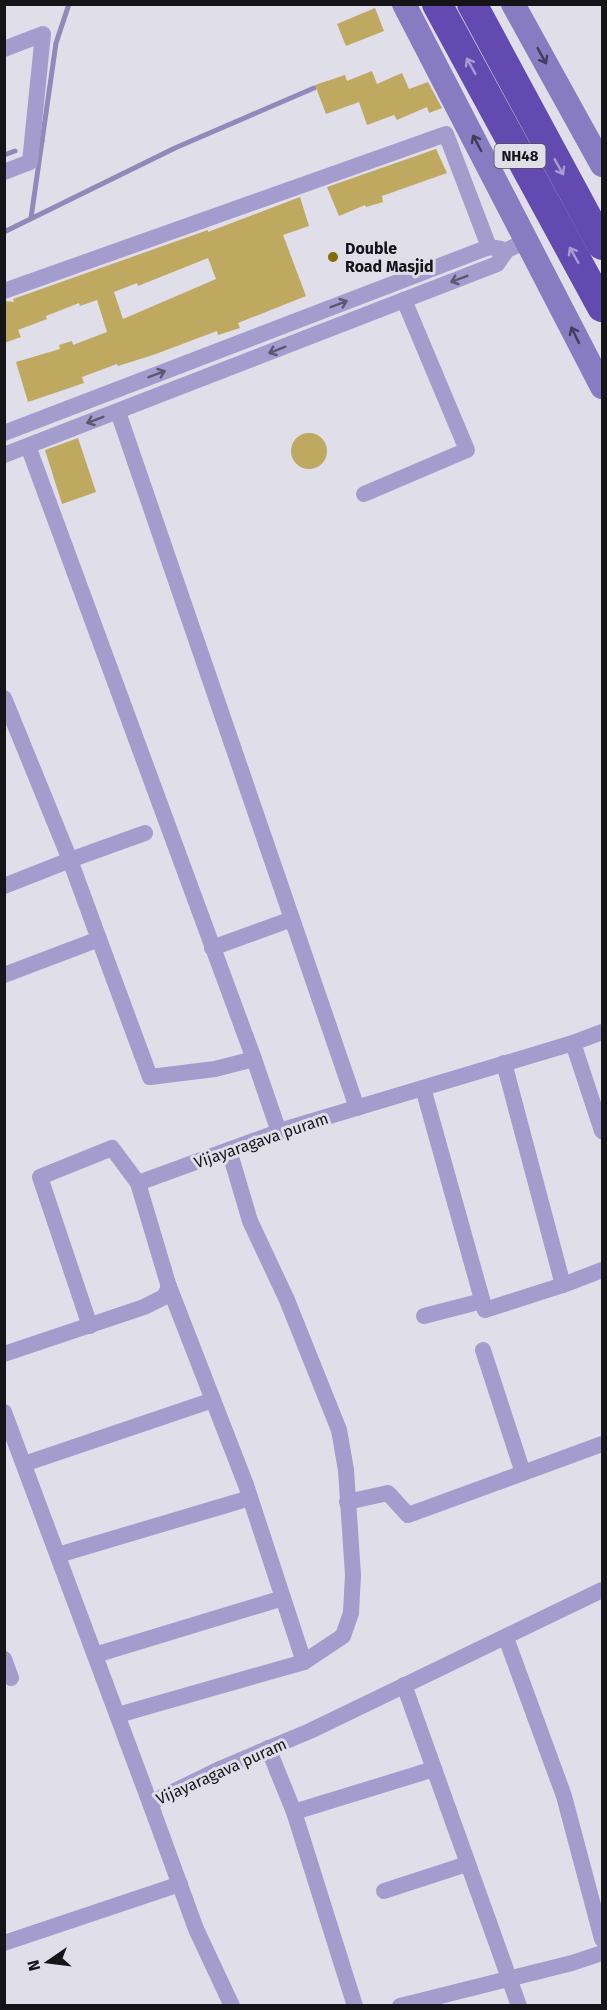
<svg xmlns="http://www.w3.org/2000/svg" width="607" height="2010" font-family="'Fira Sans',sans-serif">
<rect width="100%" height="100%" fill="#dfdee9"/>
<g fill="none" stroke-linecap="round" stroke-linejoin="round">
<g stroke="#9089ba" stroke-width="5">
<polyline points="37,143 42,141 56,43 69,4"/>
<polyline points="4,155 15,151"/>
<polyline points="31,218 42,141"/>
<polyline points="4,232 175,148 314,88"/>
</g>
</g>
<g fill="#bfa961" fill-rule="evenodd">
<polygon points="375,8 384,31 346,46 337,24"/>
<polygon points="372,71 377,84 402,73 409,89 428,82 442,108 429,113 427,107 397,120 394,115 367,125 359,102 326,114 315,85 345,75 347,81"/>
<polygon points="436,149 447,173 382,196 383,202 366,207 365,205 339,216 327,187"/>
<path d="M300 197 309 226 283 235 306 296 238 323 240 328 218 335 217 331 153 355 118 366 117 364 82 377 84 383 28 402 16 362 60 349 59 345 72 341 73 345 107 332 97 300 80 306 79 303 46 316 47 319 18 330 21 337 4 343V301L14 302 13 299 208 230V232ZM208 258 216 279 123 319 114 292 137 283 138 286Z"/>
<circle cx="309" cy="451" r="18"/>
<polygon points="78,438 96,492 62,504 45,450"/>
</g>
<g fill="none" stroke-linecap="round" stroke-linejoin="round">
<g stroke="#a39ccd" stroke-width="16">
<polyline points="4,49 43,34 30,162 4,172"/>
<polyline points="4,291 446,134 489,247"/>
<polyline points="118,412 357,1108"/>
<polyline points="4,433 489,247 501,249"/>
<polyline points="28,446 254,1059 279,1132"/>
<polyline points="4,455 497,264 507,250 528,240"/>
<polyline points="364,494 467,450 404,300"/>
<polyline points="4,698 70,860 4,886"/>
<polyline points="99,939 150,1077 215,1069 254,1059"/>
<polyline points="212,948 292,919"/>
<polyline points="4,975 99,939 70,860 145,833"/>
<polyline points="573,1043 602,1032"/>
<polyline points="423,1088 485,1310 563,1285 504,1063"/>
<polyline points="168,1284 246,1485 304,1662 343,1636 351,1613 353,1575 346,1470 339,1430 287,1300 250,1221 229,1150"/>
<polyline points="563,1285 602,1270"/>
<polyline points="424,1316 482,1301"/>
<polyline points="90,1326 40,1177 112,1148 138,1183"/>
<polyline points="483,1350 523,1473"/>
<polyline points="4,1354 144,1307 164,1297 169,1287 138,1183 286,1129 573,1043 602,1131"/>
<polyline points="4,1412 150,1803 222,1768 310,1731 602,1590"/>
<polyline points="24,1464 213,1400"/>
<polyline points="347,1502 388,1493 408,1515 602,1444"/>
<polyline points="58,1555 250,1498"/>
<polyline points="506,1638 564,1796 602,1939"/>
<polyline points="95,1655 283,1598"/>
<polyline points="4,1659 11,1678"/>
<polyline points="404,1685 519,2006"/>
<polyline points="118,1715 304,1662"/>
<polyline points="268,1748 294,1812 355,2006"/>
<polyline points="150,1803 196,1929 232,2006"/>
<polyline points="294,1812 434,1769"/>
<polyline points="384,1891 467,1864"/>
<polyline points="4,1943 180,1884"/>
<polyline points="400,2006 572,1963 602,1953"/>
</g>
<g stroke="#877bc2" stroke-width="24">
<polyline points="404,4 602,387"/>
<polyline points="513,4 602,165"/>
</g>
<g stroke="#634ab0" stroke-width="30">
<polyline points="437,4 602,307"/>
<polyline points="472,4 602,245"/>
</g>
</g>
<defs><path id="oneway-shaft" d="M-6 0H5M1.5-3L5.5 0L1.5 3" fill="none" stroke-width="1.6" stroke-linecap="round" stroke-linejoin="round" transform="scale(1.5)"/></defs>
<g stroke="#433d5c">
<use href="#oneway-shaft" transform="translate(542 56) rotate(61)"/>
<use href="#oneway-shaft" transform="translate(477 143) rotate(-118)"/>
<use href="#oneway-shaft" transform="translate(575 335) rotate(-116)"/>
</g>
<g stroke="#a79bcf">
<use href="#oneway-shaft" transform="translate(471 66) rotate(-119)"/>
<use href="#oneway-shaft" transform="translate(559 167) rotate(61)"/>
<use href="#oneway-shaft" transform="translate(574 255) rotate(-119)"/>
</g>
<g stroke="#5c5872">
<use href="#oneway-shaft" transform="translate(459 279) rotate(159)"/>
<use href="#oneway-shaft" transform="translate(339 304) rotate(-21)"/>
<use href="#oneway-shaft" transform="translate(277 350) rotate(158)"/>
<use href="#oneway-shaft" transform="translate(157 374) rotate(-21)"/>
<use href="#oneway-shaft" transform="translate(95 420) rotate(159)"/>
</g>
<circle fill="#846c09" stroke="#dfdee9" stroke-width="2" cx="333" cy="257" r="6"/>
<g text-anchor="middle" stroke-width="6" stroke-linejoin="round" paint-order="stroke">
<rect fill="#dfdee9" stroke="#525157" stroke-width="1.5" x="494.5" y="144" width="51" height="24" rx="4.5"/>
<g font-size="15" font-weight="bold" fill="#151418">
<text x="520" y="161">NH48</text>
</g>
<g font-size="16" font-weight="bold" fill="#151418" stroke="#dfdee9" text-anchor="start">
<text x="345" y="254">Double<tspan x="345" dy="18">Road Masjid</tspan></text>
</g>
<g font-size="16" fill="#151418" stroke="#dfdee9">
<text transform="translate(261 1140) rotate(-19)" y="6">Vijayaragava puram</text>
<text transform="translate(221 1771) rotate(-24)" y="6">Vijayaragava puram</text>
</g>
</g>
<rect width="607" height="2010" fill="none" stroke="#151418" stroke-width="12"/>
<g transform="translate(48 1962) rotate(256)" stroke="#dfdee9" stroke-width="4.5" paint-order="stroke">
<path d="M0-4.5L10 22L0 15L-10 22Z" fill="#151418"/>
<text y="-9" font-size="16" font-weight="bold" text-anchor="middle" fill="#151418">N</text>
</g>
</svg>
